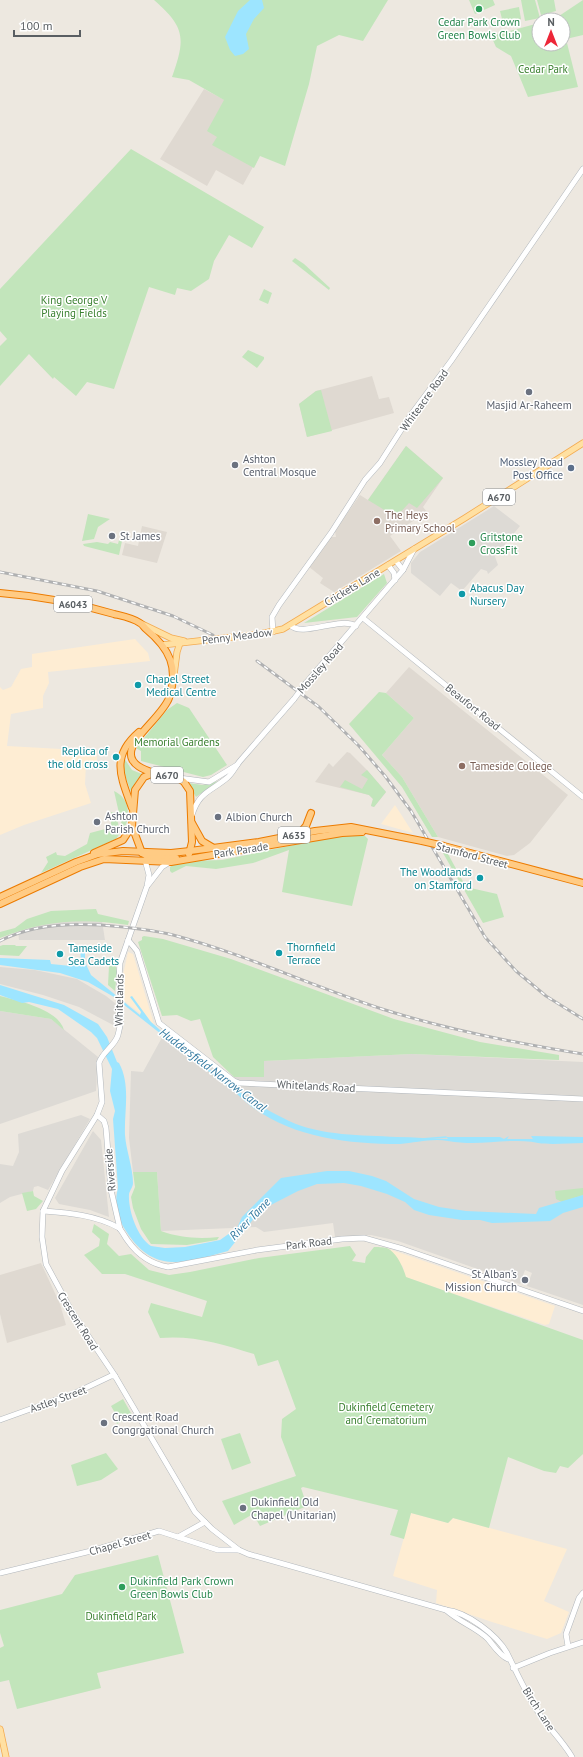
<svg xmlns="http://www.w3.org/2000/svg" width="583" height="1757" font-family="'PT Sans',sans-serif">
<rect width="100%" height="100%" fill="#ede8e0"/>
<g fill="#feedd3">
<polygon points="135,639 148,653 150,661 48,672 49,683 43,696 43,708 11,714 7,746 97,751 97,764 86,764 85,784 91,803 24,825 0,835 0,687 3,690 11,687 21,669 32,667 32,654"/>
<polygon points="395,805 413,833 381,824"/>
<polygon points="128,952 133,954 154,1024 124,1001 123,975"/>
<polygon points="386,1248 555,1306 549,1324 545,1325 405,1277 403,1267"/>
<polygon points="411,1513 448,1523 453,1518 567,1549 544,1601 569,1612 561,1633 547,1639 492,1622 436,1603 437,1590 393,1576"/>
</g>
<g fill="#dddad5">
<polygon points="494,506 520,526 501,549 494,554 498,565 488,574 487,571 481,569 462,591 451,583 440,596 411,573 411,563 420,552"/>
<polygon points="72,920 102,921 105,940 19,940 18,931 44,924"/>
<polygon points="0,967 35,970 77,979 106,996 116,1004 117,1014 115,1026 79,1007 43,995 0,984"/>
<polygon points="0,1011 51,1019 98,1057 96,1091 0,1124"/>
<polygon points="165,1032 209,1067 234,1077 264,1061 412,1054 583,1062 583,1305 527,1286 532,1273 525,1270 520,1284 398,1241 371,1235 335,1237 333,1223 264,1232 256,1227 161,1231 157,1172 133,1172 129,1138 131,1071 143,1072"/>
<polygon points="81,1115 90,1119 48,1190 38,1186 34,1187 33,1191 10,1197 0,1203 0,1164 13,1166 19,1152 18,1134"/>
<polygon points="93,1131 101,1140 109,1217 90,1210 59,1204 55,1198"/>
</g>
<g fill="#dfd9d1">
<polygon points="204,89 275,127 243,185 216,170 207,186 160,159"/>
<polygon points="372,376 379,399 389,397 394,413 307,437 299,404 316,391"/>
<polygon points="406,446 443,478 423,507 427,512 390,536 401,551 334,592 320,583 323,578 308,566 331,537 336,537 335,531 360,495 368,500"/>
<polygon points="142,526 167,532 157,563 122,555 125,543 138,546"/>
<polygon points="409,667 568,795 530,843 514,855 507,856 438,837 402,777 382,755 414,718 386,693"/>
<polygon points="347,752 350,753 367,770 386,792 374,807 371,806 373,799 369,795 315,782 329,763 333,767"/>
<polygon points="41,1263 60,1304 66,1325 7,1343 0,1314 0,1275"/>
</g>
<g fill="#c2e5bb">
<path d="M154 0H388L363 41 339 35 317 46 309 84 285 166 260 156 254 168 212 145 217 137 207 131 224 100 189 80 172 77C186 38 185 27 154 0Z"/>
<polygon points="469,0 493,0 495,5 475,14"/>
<polygon points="521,0 535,0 540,18 525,21"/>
<polygon points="537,0 554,0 556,11 541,15"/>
<polygon points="583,0 583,35 566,39 578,87 528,97 511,56 496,47 491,36 539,23 539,44 563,44 563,20 549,20 556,18"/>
<polygon points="519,7 521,19 503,23 500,11"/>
<polygon points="131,149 264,227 252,248 229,235 214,261 209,279 191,291 177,288 175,295 149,287 114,389 87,382 76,396 54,377 53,379 29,354 0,386 0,346 7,339 0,331 0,289"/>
<polygon points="295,258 304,264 330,288 329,290 292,261"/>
<polygon points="264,289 272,293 268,304 259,300"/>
<polygon points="248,350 264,357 264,359 257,368 242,357"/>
<polygon points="321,390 332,431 307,437 299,404 316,391"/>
<polygon points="406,446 443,478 417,508 409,503 396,517 368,500"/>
<polygon points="88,514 110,519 98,527 94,539 82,541"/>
<polygon points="119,540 122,541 119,555 84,546 83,544 97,542 108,544 110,542 118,544"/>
<polygon points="384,574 387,583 357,617 304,623"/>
<polygon points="379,692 386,693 414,718 382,755 402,777 438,837 432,837 402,787 349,724"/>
<polygon points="177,703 189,708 227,765 211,775 203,777 141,761 141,751 136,748 167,710"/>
<polygon points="124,758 132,770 142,774 135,783 132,795 124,772"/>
<polygon points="367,770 386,792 374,807 371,806 373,799 369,795 340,787 345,780 362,789 368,779 361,775"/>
<polygon points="218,781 196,797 188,783 203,785"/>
<path d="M114 791C130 798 131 817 123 831Z"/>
<polygon points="111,812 116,813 120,833 116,839 41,873 48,862 46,857 56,852 57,855 65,856 87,844 90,833 109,828 109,825 111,825"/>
<polygon points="337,836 365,836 368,839 352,906 282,892 289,850 253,863 216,869 186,866 172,873 170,871 170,867 174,864 188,861 222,860"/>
<polygon points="443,853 448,854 466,887 497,894 504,917 483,923"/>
<path d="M96 909 98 914 129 921 128 925C82 918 44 920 0 938V932L15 928 27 919 51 911Z"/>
<polygon points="144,936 163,939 231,959 394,1019 480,1042 559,1055 559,1060 412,1054 264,1061 264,1077 234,1077 213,1057 200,1019 191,1021 177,1015 162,1016 138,942 142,940 142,937"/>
<polygon points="3,945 16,945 15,946 27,946 19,956 0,955 0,946"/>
<polygon points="113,962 115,962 117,972 115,991 108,985 109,966"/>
<path d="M0 996C19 1001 58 1009 64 1030L51 1019 0 1011Z"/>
<path d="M133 1172H157L161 1231C180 1238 199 1239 219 1237L217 1240 187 1245 151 1244 141 1229 133 1208 131 1197 135 1187Z"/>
<polygon points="583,1188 583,1195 562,1202 556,1199 555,1191"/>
<polygon points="33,1191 34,1196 43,1201 36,1209 27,1211 22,1193"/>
<path d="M94 1224 109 1234 107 1244 119 1256 131 1254 149 1270 169 1275 190 1272 259 1258 350 1246 356 1255 352 1261 365 1263 366 1257 374 1247C377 1247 383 1247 387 1248 397 1253 403 1267 406 1277L583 1340V1454L568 1468 560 1466 556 1473 544 1471 508 1457 489 1528 453 1518 448 1523 411 1513 404 1539 390 1535 398 1510 303 1487 301 1488 307 1506 260 1526 253 1514 234 1525 222 1501 296 1476 281 1437 282 1419 296 1409 278 1360 258 1366 254 1354C222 1344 193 1335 160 1338L148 1312 151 1303 202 1317 207 1301 125 1274H102L84 1255 99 1246 100 1239 92 1232Z"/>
<polygon points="123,1399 132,1415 117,1424 116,1421 120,1417 117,1412 115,1413 111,1406"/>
<polygon points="240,1433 251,1463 232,1470 221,1439"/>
<polygon points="106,1453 118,1469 101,1480 77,1486 71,1465"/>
<polygon points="158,1555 184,1653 97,1673 101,1688 17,1709 9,1680 0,1682 0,1648 4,1646 0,1633 0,1610 62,1594 75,1575"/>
</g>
<g fill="#9de5ff">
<polygon points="250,0 262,0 264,8 254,19 246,34 249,49 243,54 235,56 230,50 225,37 238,11"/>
<path d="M80 947H85V962L91 975 140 1015 141 1012 130 997 132 996 151 1022 160 1030C200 1061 243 1100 289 1121 322 1136 361 1135 397 1137 414 1137 431 1139 448 1139L446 1137H500L504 1139 509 1136 507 1139H533L531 1136 583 1137V1143C569 1143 552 1145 538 1143 529 1141 520 1141 511 1141 488 1142 471 1145 448 1141 432 1138 415 1143 400 1144 341 1144 279 1136 236 1093L114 997 88 982 60 973 0 965V958L50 960 51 964 71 966 81 961Z"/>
<path d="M0 985 64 1005 98 1024 107 1037 117 1062 119 1063C131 1085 124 1111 125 1135 126 1150 133 1168 133 1183 133 1187 130 1190 129 1194 128 1210 137 1237 151 1246L165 1248 185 1247 220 1240 237 1228 242 1217 281 1178 327 1171H349L372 1176 386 1181 414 1199 439 1207 466 1211 536 1214 539 1208 583 1195V1207L563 1213 550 1221 492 1223 480 1220H462L429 1215 414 1210 405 1202 387 1194 361 1186 344 1183 317 1184 298 1191 265 1208 255 1217 228 1251C185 1263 154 1275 126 1231 117 1218 114 1203 118 1188L113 1119 115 1111 110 1091 112 1069 97 1038 91 1032 58 1009 29 1002 22 1003 0 995Z"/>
</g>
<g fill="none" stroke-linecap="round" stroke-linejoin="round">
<polyline stroke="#9de5ff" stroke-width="1.5" points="421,1139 446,1137"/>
<defs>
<g id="secondary">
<polyline points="396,561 403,570"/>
<polyline points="388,565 394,573 395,580"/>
<polyline points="363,618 583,797"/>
<path d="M290 625C302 638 340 616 356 626"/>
<polyline points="273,632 272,617 279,605 331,533 365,480 380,463 410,416 451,361 583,169"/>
<polyline points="306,683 403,570 414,549"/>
<polyline points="179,778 209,782 237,765"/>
<path d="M192 815C199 792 210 792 227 778 233 773 235 767 240 761L294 699"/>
<path d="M145 860 149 875 147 886 120 963C117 987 125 1012 118 1035 115 1046 102 1052 99 1063L102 1102 97 1115 62 1171 43 1211 42 1237 46 1264 72 1312 115 1376 195 1512 212 1529 239 1550 248 1554 446 1610C467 1612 497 1635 507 1653 518 1675 528 1698 542 1718 552 1731 564 1743 572 1757"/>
<polyline points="148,885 162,867 170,862"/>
<polyline points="128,940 137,951 159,1023 234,1081 239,1083 583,1099"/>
<polyline points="97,1115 104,1121 106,1128 111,1190 120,1229"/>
<path d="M43 1211C69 1213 96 1215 119 1228 122 1231 125 1237 128 1241 138 1255 151 1264 168 1267L257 1250 342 1239 364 1238 403 1249 583 1311"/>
<polyline points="0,1420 75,1393 111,1376 115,1376"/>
<polyline points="178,1537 205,1522"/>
<polyline points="0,1573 91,1551 159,1531 218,1550 239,1550"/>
<path d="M446 1610C459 1622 476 1627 488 1639 494 1646 499 1655 508 1659"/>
<polyline points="568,1646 566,1634 579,1598 583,1593"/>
<polyline points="513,1668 550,1653 583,1642"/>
</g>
<g id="primary">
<polyline points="142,624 171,638 184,641"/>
<polyline points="162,645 260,634 283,629 465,518 583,443"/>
<polyline points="174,675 177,652 180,643"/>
<polyline points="0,1729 6,1757"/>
</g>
<g id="highway">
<path d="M0 593C38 596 77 603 114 614 122 616 133 618 140 623 142 624 144 627 146 629 170 649 179 668 169 698 163 715 131 738 131 753 130 765 145 770 154 773"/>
<path d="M132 808C121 777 110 757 139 732"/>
<polyline points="192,823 202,841 212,847"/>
<polyline points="299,834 306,826 311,813"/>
<polyline points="444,846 583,883"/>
<polyline points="94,853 123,840 132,826"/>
<polyline points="142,853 132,826 135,790 144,777 154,773 178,778 184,782 190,791 192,842 189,854"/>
<polyline points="142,853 148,856 176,858"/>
<polyline points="0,897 76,862 98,854 123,851 171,853 190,851 259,842 315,831 351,827 422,841"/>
<polyline points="0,904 80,867 104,859 171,862 342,833 362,832"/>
</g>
</defs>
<use href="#secondary" stroke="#b2b7bc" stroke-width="6"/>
<use href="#primary" stroke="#f4ab51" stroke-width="7"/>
<use href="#highway" stroke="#ec7b00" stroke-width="8"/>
<use href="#secondary" stroke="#fff" stroke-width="5"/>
<use href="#primary" stroke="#ffe0a2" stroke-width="5.5"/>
<use href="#highway" stroke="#ffcb84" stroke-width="6"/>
<defs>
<g id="rail">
<polyline points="0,572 97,591 173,616 213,635"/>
<polyline points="257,661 319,707 359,746 385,776 411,811 485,937 516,971 546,996 583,1019"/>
<path d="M0 941C30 925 67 923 101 925 125 927 149 929 173 935 245 954 311 986 382 1009 448 1030 515 1043 583 1054"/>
</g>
</defs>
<use href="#rail" stroke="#b0b1b2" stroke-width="3"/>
<use href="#rail" stroke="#fff" stroke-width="1.5" stroke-dasharray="4.5" stroke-linecap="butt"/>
<defs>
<polyline id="secondary-bridge" points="294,699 306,683"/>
<polyline id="highway-bridge" points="422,841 444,846"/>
</defs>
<use href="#secondary-bridge" stroke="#b2b7bc" stroke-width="6" stroke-linecap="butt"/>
<use href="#highway-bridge" stroke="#ec7b00" stroke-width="8" stroke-linecap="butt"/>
<use href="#secondary-bridge" stroke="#fff" stroke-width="5"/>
<use href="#highway-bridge" stroke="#ffcb84" stroke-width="6"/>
</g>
<g fill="#2e9e5b" stroke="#fff" stroke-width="1.5">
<circle cx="479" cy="9" r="4"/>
<circle cx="472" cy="543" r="4"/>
<circle cx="122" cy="1587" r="4"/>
</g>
<g fill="#6b7280" stroke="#fff" stroke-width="1.5">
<circle cx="529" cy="392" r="4"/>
<circle cx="235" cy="465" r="4"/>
<circle cx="112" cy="536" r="4"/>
<circle cx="218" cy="817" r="4"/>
<circle cx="97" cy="822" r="4"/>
<circle cx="525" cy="1280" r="4"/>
<circle cx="104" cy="1423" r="4"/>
<circle cx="243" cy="1508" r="4"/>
</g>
<circle fill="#5c6f8a" stroke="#fff" stroke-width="1.5" cx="571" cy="468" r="4"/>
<g fill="#8d6e63" stroke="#fff" stroke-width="1.5">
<circle cx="377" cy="521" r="4"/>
<circle cx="462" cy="766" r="4"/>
</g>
<g fill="#0f9aa8" stroke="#fff" stroke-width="1.5">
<circle cx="462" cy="594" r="4"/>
<circle cx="138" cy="685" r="4"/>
<circle cx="116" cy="757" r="4"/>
<circle cx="480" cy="878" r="4"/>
<circle cx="279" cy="953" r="4"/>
<circle cx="60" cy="954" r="4"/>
</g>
<g text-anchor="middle" stroke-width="3" stroke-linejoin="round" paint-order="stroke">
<g fill="#fff" stroke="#8b8e91" stroke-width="1">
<rect x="483" y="489" width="32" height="16" rx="3"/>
<rect x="54" y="596" width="38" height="16" rx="3"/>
<rect x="151" y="767" width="32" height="16" rx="3"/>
<rect x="278" y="827" width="32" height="16" rx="3"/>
</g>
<g font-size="10" font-weight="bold" fill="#595e62">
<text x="499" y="501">A670</text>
<text x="73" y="608">A6043</text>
<text x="167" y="779">A670</text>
<text x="294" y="839">A635</text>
</g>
<g font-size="11" fill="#27864d" stroke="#fff" text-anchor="start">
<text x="479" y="26" text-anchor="middle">Cedar Park Crown<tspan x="479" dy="13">Green Bowls Club</tspan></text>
<text x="480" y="541">Gritstone<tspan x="480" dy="13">CrossFit</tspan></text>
<text x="130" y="1585">Dukinfield Park Crown<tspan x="130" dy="13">Green Bowls Club</tspan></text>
</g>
<g font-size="11" fill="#3b8131" stroke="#fff">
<text x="543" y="73">Cedar Park</text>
<text x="74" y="304">King George V<tspan x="74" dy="13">Playing Fields</tspan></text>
<text x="177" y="746">Memorial Gardens</text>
<text x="386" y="1411">Dukinfield Cemetery<tspan x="386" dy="13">and Crematorium</tspan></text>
<text x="121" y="1620">Dukinfield Park</text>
</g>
<g font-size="11" fill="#595e62" stroke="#fff">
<text transform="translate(424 400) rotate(-54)" y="4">Whiteacre Road</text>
<text transform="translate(352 587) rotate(-31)" y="4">Crickets Lane</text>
<text transform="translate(237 636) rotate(-7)" y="4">Penny Meadow</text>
<text transform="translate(320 668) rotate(-49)" y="4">Mossley Road</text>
<text transform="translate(473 707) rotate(39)" y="4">Beaufort Road</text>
<text transform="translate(241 850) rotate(-9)" y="4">Park Parade</text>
<text transform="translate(472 855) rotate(15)" y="4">Stamford Street</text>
<text transform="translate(119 1000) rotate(-89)" y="4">Whitelands</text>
<text transform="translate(316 1086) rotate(3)" y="4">Whitelands Road</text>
<text transform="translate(110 1170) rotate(-95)" y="4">Riverside</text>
<text transform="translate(309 1243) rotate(-7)" y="4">Park Road</text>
<text transform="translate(78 1321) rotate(58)" y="4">Crescent Road</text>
<text transform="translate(58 1399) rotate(-20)" y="4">Astley Street</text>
<text transform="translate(120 1543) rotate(-16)" y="4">Chapel Street</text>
<text transform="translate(539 1709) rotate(57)" y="4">Birch Lane</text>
</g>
<g font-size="11" fill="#5b616d" stroke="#fff" text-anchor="start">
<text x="529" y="409" text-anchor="middle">Masjid Ar-Raheem</text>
<text x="243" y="463">Ashton<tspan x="243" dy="13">Central Mosque</tspan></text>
<text x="120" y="540">St James</text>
<text x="105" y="820">Ashton<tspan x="105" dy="13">Parish Church</tspan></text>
<text x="226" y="821">Albion Church</text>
<text x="517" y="1278" text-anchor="end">St Alban's<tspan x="517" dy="13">Mission Church</tspan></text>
<text x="112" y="1421">Crescent Road<tspan x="112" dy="13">Congrgational Church</tspan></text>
<text x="251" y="1506">Dukinfield Old<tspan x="251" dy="13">Chapel (Unitarian)</tspan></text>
</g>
<g font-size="11" fill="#4e5e75" stroke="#fff" text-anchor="end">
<text x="563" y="466">Mossley Road<tspan x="563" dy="13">Post Office</tspan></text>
</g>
<g font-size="11" fill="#785e54" stroke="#fff" text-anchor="start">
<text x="385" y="519">The Heys<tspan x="385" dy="13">Primary School</tspan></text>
<text x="470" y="770">Tameside College</text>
</g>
<g font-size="11" fill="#0d838f" stroke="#fff" text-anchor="start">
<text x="470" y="592">Abacus Day<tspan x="470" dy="13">Nursery</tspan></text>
<text x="146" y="683">Chapel Street<tspan x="146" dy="13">Medical Centre</tspan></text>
<text x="108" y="755" text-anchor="end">Replica of<tspan x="108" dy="13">the old cross</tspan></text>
<text x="472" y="876" text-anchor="end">The Woodlands<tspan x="472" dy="13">on Stamford</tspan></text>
<text x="287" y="951">Thornfield<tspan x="287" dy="13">Terrace</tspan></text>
<text x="68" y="952">Tameside<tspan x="68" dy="13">Sea Cadets</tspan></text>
</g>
<g font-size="12" font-style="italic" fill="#357ba1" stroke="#fff">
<text transform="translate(213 1070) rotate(37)" y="4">Huddersfield Narrow Canal</text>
<text transform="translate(250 1219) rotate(-46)" y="4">River Tame</text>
</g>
</g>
<g transform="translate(551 32)"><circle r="19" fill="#ffffff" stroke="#bdbfc0"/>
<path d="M0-3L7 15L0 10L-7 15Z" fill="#ed2638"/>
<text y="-6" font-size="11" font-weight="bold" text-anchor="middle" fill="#595e62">N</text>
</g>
<path d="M14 30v6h66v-6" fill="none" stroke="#595e62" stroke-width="2"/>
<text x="20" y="30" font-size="12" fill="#595e62" stroke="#ffffff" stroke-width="3" paint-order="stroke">100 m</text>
</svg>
